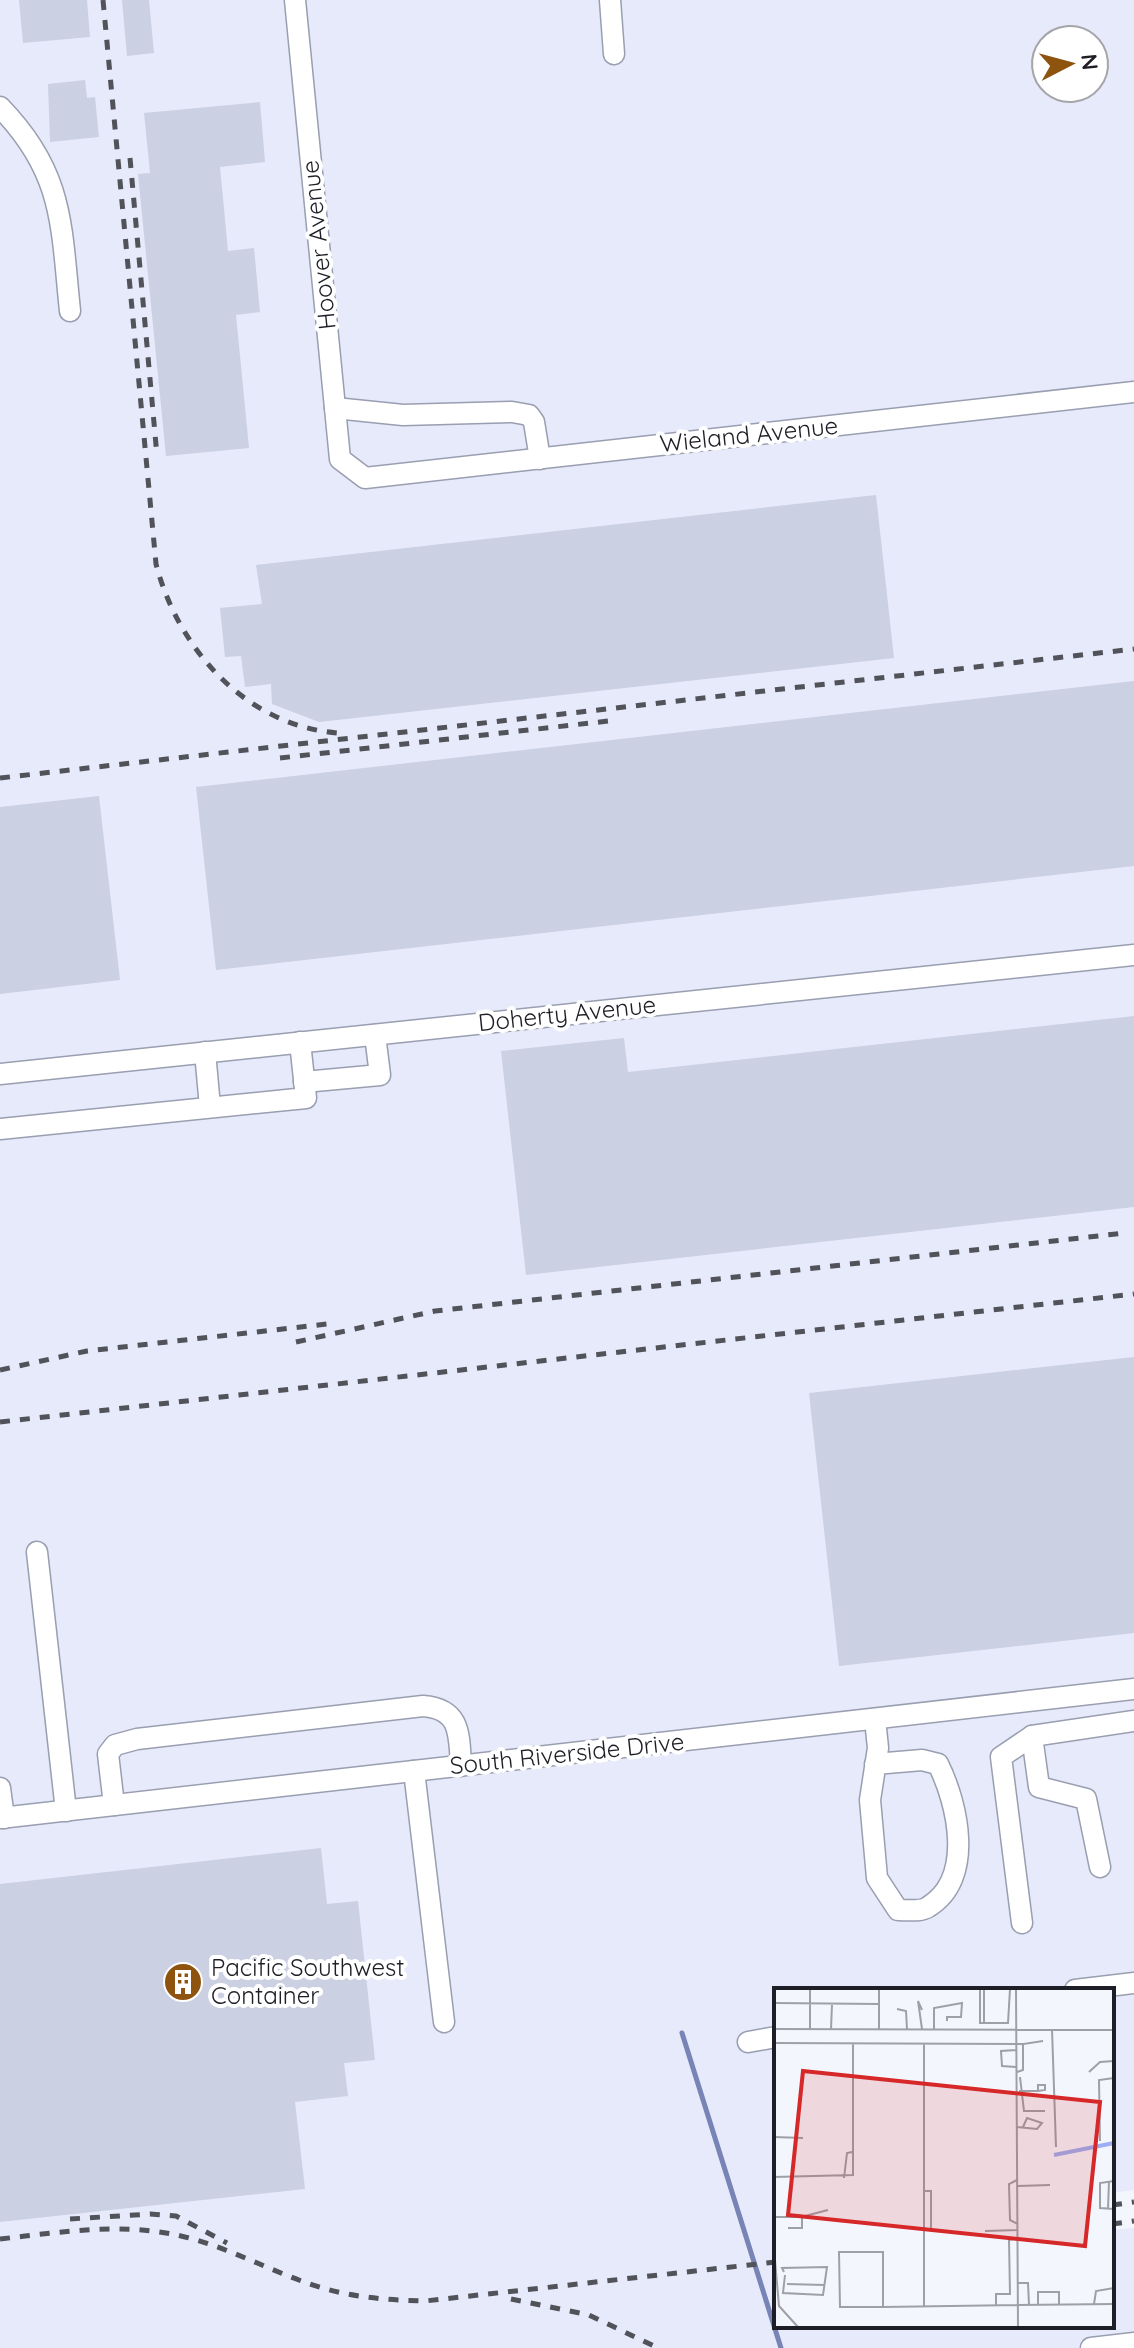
<svg xmlns="http://www.w3.org/2000/svg" width="1134" height="2348" font-family="Quicksand,sans-serif">
<rect width="100%" height="100%" fill="#f4f6fe"/>
<path fill="#e6eafa" fill-rule="evenodd" d="M0 0H1134V2190L1112 2193V1990H776V2326H1112V2230L1134 2228V2348H0ZM1046 40H1094V88H1046Z"/>
<g fill="none" stroke-linecap="round" stroke-linejoin="round">
<polyline stroke="#7784b5" stroke-width="5" points="682,2033 781,2348"/>
</g>
<g fill="#cbd0e3">
<polygon points="19,0 87,0 90,37 23,43"/>
<polygon points="122,0 149,0 154,53 127,56"/>
<polygon points="85,80 87,98 95,97 99,137 50,142 48,84"/>
<polygon points="260,102 265,162 220,167 228,251 254,248 260,312 236,315 249,448 166,456 138,174 150,173 144,113"/>
<polygon points="876,495 894,658 319,722 272,704 271,684 245,687 241,656 225,657 220,608 262,604 256,565"/>
<polygon points="1134,681 1134,866 216,970 196,787"/>
<polygon points="99,796 120,980 0,994 0,807"/>
<polygon points="1134,1016 1134,1207 526,1275 501,1051 624,1038 628,1072"/>
<polygon points="1134,1357 1134,1633 839,1666 809,1393"/>
<polygon points="321,1848 327,1904 358,1901 375,2060 344,2063 348,2096 295,2102 305,2189 0,2222 0,1884"/>
</g>
<g fill="none" stroke-linecap="round" stroke-linejoin="round">
<defs>
<g id="minor">
<polyline points="295,0 340,459 365,478 1134,392"/>
<polyline points="610,0 614,54"/>
<path d="M0 107C64 173 61 224 70 311"/>
<polyline points="335,408 403,415 512,412 529,415 534,422 540,459"/>
<polyline points="205,1052 210,1107"/>
<polyline points="0,1074 1134,955"/>
<polyline points="304,1082 380,1075 375,1035"/>
<polyline points="0,1129 306,1098 300,1042"/>
<polyline points="37,1552 66,1811"/>
<path d="M875 1719 878 1748 870 1800 877 1878 898 1910C907 1910 921 1912 928 1907 975 1879 958 1804 938 1764L922 1760 875 1764"/>
<polyline points="1032,1736 1039,1787 1086,1799 1100,1867"/>
<polyline points="414,1771 444,2022"/>
<polyline points="0,1788 4,1818"/>
<path d="M114 1805 108 1754 115 1745 137 1739 423 1706C461 1709 459 1734 461 1766"/>
<polyline points="0,1818 1134,1689"/>
<polyline points="1022,1923 1001,1757 1032,1736 1134,1721"/>
<polyline points="1075,1990 1134,1983"/>
<polyline points="748,2042 776,2037"/>
<polyline points="1091,2348 1134,2343"/>
</g>
</defs>
<use href="#minor" stroke="#999eb0" stroke-width="23"/>
<use href="#minor" stroke="#fff" stroke-width="20"/>
<g stroke="#52535a" stroke-width="5" stroke-dasharray="10 10" stroke-linecap="butt">
<path d="M103 0 156 564C178 649 246 726 338 733"/>
<polyline points="130,158 157,456"/>
<polyline points="280,758 617,720"/>
<polyline points="0,778 1134,649"/>
<polyline points="296,1342 435,1311 1124,1233"/>
<polyline points="0,1370 87,1351 336,1323"/>
<polyline points="0,1422 1134,1294"/>
<polyline points="1112,2205 1134,2202"/>
<polyline points="70,2219 150,2214 176,2216 227,2243"/>
<polyline points="1112,2224 1134,2221"/>
<path d="M0 2239C63 2232 126 2221 189 2238 231 2249 269 2270 310 2284 347 2297 385 2300 425 2301L776 2262"/>
<polyline points="511,2299 589,2315 658,2348"/>
</g>
</g>
<defs>
<symbol id="building-disc" viewBox="-11 -11 22 22"><circle r="9.5" fill="#8d530f" stroke="#fff"/><path d="M-4-6H4V6H1V3H-1V6H-4ZM-2.5-4.3h1.7v1.8h-1.7ZM.8-4.3h1.7v1.8H.8ZM-2.5-1h1.7V.8h-1.7ZM.8-1h1.7V.8H.8Z" fill="#fff"/></symbol>
</defs>
<g fill-rule="evenodd">
<use href="#building-disc" x="161" y="1960" width="44" height="44"/>
</g>
<g text-anchor="middle" stroke-width="8" stroke-linejoin="round" paint-order="stroke">
<g font-size="24" fill="#1e1f26" stroke="#fff">
<text transform="translate(319 245) rotate(-96)" y="8">Hoover Avenue</text>
<text transform="translate(749 435) rotate(-6)" y="8">Wieland Avenue</text>
<text transform="translate(567 1014) rotate(-6)" y="8">Doherty Avenue</text>
<text transform="translate(567 1754) rotate(-6)" y="8">South Riverside Drive</text>
</g>
<g font-size="24" fill="#1e1f26" stroke="#fff" text-anchor="start">
<text x="211" y="1976">Pacific Southwest<tspan x="211" dy="28">Container</tspan></text>
</g>
</g>
<g transform="translate(774 1988)">
<rect width="340" height="340" fill="#f4f6fe"/>
<path fill="none" stroke="#9daff2" stroke-width="4" d="M280 167 340 155"/>
<path fill="none" stroke="#9ea0a8" stroke-width="2" d="M36 1V41M46 1H105M105 1V41M206 1V35H234L236 1M210 1V35M242 1 244 339M0 15 105 16M123 21 132 23 133 41M148 22 144 13 148 41M0 41 340 42M57 41 58 16M160 41V20L188 15 187 29H173V33M278 41 282 159M0 55 249 56M242 62 227 63 228 78 242 79M243 84 249 82V56L269 53M315 84 326 74 340 73M246 89 250 123H271M245 103H264L271 102V97H264V103M243 139 263 141 268 135 253 130 249 139M0 149 29 150M326 153 325 92 340 90M0 189 79 187V55M70 190 73 165 78 164M243 192 235 196 236 232 244 236M340 193 326 195V220L340 221M244 198 276 197M150 203H157V242H150M334 221 335 193M0 229H28V240H14M27 229 54 222M211 243 244 242M0 261 5 318 24 339M10 284 8 280 53 279 49 307 9 305 11 287M244 295H254L255 317M13 296 50 297M320 316 322 303 340 300M222 317V306H236L235 252 244 250M264 317V304H285V316M150 318V55M109 319V264H65L66 319H109L244 317 340 316"/>
<path fill="#d62828" fill-opacity="0.15" stroke="#d62828" stroke-width="4" d="M29 83 326 114 311 258 14 227Z"/>
<rect width="340" height="340" fill="none" stroke="#1e1f26" stroke-width="4"/>
</g>
<g transform="translate(1070 64) rotate(84)"><circle r="38" fill="#ffffff" stroke="#a5a5a8" stroke-width="2"/>
<path d="M0-6L14 30L0 20L-14 30Z" fill="#8d530f"/>
<text y="-12" font-size="22" font-weight="bold" text-anchor="middle" fill="#1e1f26">N</text>
</g>
</svg>
